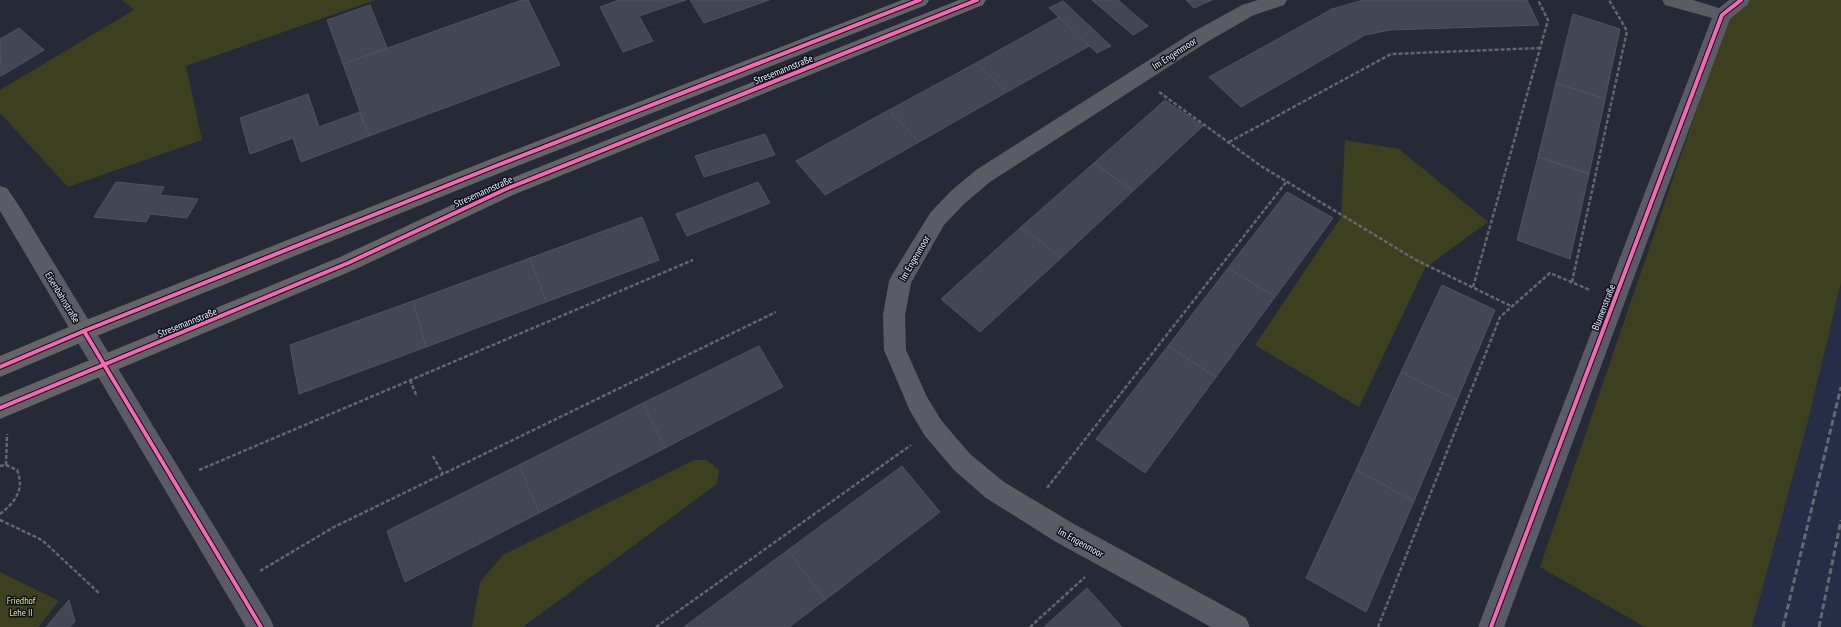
<svg xmlns="http://www.w3.org/2000/svg" width="1841" height="627" font-family="'PT Sans Narrow',sans-serif">
<rect width="100%" height="100%" fill="#262a36"/>
<polygon fill="#262d47" points="1841,283 1841,627 1752,627 1808,421"/>
<g fill="#3d401e">
<polygon points="122,0 375,0 186,66 202,140 68,187 0,113 0,90 134,10"/>
<polygon points="1751,0 1841,0 1841,283 1808,421 1752,627 1645,627 1540,567 1728,18"/>
<polygon points="1345,140 1399,149 1488,222 1425,268 1359,407 1255,345 1341,217"/>
<polygon points="694,460 707,460 719,470 717,484 523,627 472,627 480,582 503,555"/>
<polygon points="0,572 59,601 38,627 0,627"/>
</g>
<g fill="#424655" stroke="#51545f">
<polygon points="522,0 528,0 560,65 369,136 343,64"/>
<polygon points="619,0 686,0 639,16 653,41 623,52 600,7"/>
<polygon points="690,0 769,0 704,23"/>
<polygon points="1092,0 1118,0 1148,26 1133,35"/>
<polygon points="1186,0 1212,0 1194,8"/>
<polygon points="1363,0 1527,0 1539,25 1390,30 1365,35 1241,107 1209,77 1332,9"/>
<polygon points="1063,1 1111,46 1097,53 1049,8"/>
<polygon points="370,5 387,48 343,64 327,20"/>
<polygon points="1573,14 1620,29 1605,99 1556,83"/>
<polygon points="1059,17 1089,46 1007,92 976,63"/>
<polygon points="19,28 44,50 1,76 0,39"/>
<polygon points="976,63 1007,92 919,142 889,110"/>
<polygon points="1556,83 1605,99 1589,174 1538,157"/>
<polygon points="308,94 319,127 360,112 369,136 301,162 293,138 250,154 240,118"/>
<polygon points="1165,100 1203,126 1133,191 1094,163"/>
<polygon points="889,110 919,142 825,195 796,161"/>
<polygon points="765,134 775,155 704,177 695,156"/>
<polygon points="1538,157 1589,174 1570,259 1517,240"/>
<polygon points="1094,163 1133,191 1061,258 1021,227"/>
<polygon points="116,182 164,187 160,195 198,199 187,218 150,214 146,222 94,217"/>
<polygon points="758,182 770,203 687,236 676,214"/>
<polygon points="1287,192 1333,218 1275,297 1228,268"/>
<polygon points="642,217 659,260 546,302 530,258"/>
<polygon points="1021,227 1061,258 980,332 941,299"/>
<polygon points="530,258 546,302 426,347 413,301"/>
<polygon points="1228,268 1275,297 1216,377 1168,346"/>
<polygon points="1442,285 1495,310 1457,400 1401,372"/>
<polygon points="413,301 426,347 299,394 290,345"/>
<polygon points="759,346 783,387 665,448 643,403"/>
<polygon points="1168,346 1216,377 1145,473 1096,439"/>
<polygon points="1401,372 1457,400 1414,501 1356,470"/>
<polygon points="643,403 665,448 539,513 519,465"/>
<polygon points="519,465 539,513 405,582 387,531"/>
<polygon points="902,466 940,512 825,600 788,550"/>
<polygon points="1356,470 1414,501 1366,612 1306,578"/>
<polygon points="788,550 825,600 789,627 684,627"/>
<polygon points="1087,588 1122,627 1044,627"/>
<polygon points="69,600 75,622 69,627 46,627"/>
</g>
<g fill="none" stroke-linecap="round" stroke-linejoin="round">
<g stroke="#63666f" stroke-width="2.5" stroke-dasharray="4 2" stroke-linecap="butt">
<polyline points="1159,92 1261,166 1416,260 1511,306"/>
<polyline points="1229,142 1391,54 1540,48"/>
<polyline points="1572,282 1627,31 1609,0"/>
<polyline points="1473,287 1548,20 1538,0"/>
<polyline points="410,380 417,397"/>
<polyline points="433,456 443,474"/>
<polyline points="6,465 7,434"/>
<path d="M0 466 6 465 17 470C25 490 15 502 0 514"/>
<polyline points="199,470 693,260"/>
<polyline points="1047,488 1287,181"/>
<polyline points="0,520 42,540 100,594"/>
<polyline points="260,571 334,527 776,312"/>
<polyline points="656,627 911,445"/>
<polyline points="1030,627 1085,577"/>
<polyline points="1378,627 1500,317 1550,273 1590,290"/>
</g>
<g fill="#595c65" fill-rule="evenodd">
<polygon points="1258,0 1287,0 1284,5 1254,15 1207,42 990,182 965,203 944,225 911,283 905,315 906,350 927,397 941,420 970,454 1004,482 1074,524 1246,618 1250,627 1211,627 1056,542 986,498 954,470 925,436 910,411 884,350 883,315 889,281 892,275 930,213 951,191 976,170 1193,32 1242,5"/>
<polygon points="1662,0 1693,0 1719,8 1729,0 1750,0 1747,5 1730,19 1504,627 1478,627 1712,18 1665,5"/>
<polygon points="0,186 7,188 21,209 270,618 274,627 246,627 0,211"/>
</g>
<g fill="#646466" fill-rule="evenodd">
<polygon points="902,0 929,0 926,5 505,171 92,338 0,377 0,356 76,324 491,159"/>
<polygon points="959,0 986,0 983,5 513,195 356,269 0,419 0,397 340,257 499,183"/>
</g>
<g stroke="#656771" stroke-width="3" stroke-dasharray="6 3" stroke-linecap="butt">
<polyline points="1783,627 1841,387"/>
<polyline points="1819,627 1841,520"/>
</g>
<defs>
<g id="cycleway">
<polyline points="84,331 261,627"/>
<polyline points="0,367 84,331 498,165 920,0"/>
<polyline points="0,408 348,263 506,189 977,0"/>
<polyline points="1491,627 1722,15 1741,0"/>
</g>
</defs>
<use href="#cycleway" stroke="#0d101a" stroke-width="6"/>
<use href="#cycleway" stroke="#f766af" stroke-width="4"/>
</g>
<g text-anchor="middle" stroke-width="3" stroke-linejoin="round" paint-order="stroke">
<g font-size="10" fill="#edf1fd" stroke="#0d101a">
<text transform="translate(1174 53) rotate(-33)" y="4">Im Engenmoor</text>
<text transform="translate(783 69) rotate(-22)" y="4">Stresemannstraße</text>
<text transform="translate(483 191) rotate(-24)" y="4">Stresemannstraße</text>
<text transform="translate(914 258) rotate(-60)" y="4">Im Engenmoor</text>
<text transform="translate(63 297) rotate(59)" y="4">Eisenbahnstraße</text>
<text transform="translate(1603 307) rotate(-69)" y="4">Blumenstraße</text>
<text transform="translate(187 322) rotate(-22)" y="4">Stresemannstraße</text>
<text transform="translate(1081 542) rotate(29)" y="4">Im Engenmoor</text>
</g>
<g font-size="10" fill="#e0e485" stroke="#0d101a">
<text x="21" y="604">Friedhof<tspan x="21" dy="12">Lehe II</tspan></text>
</g>
</g>
</svg>
